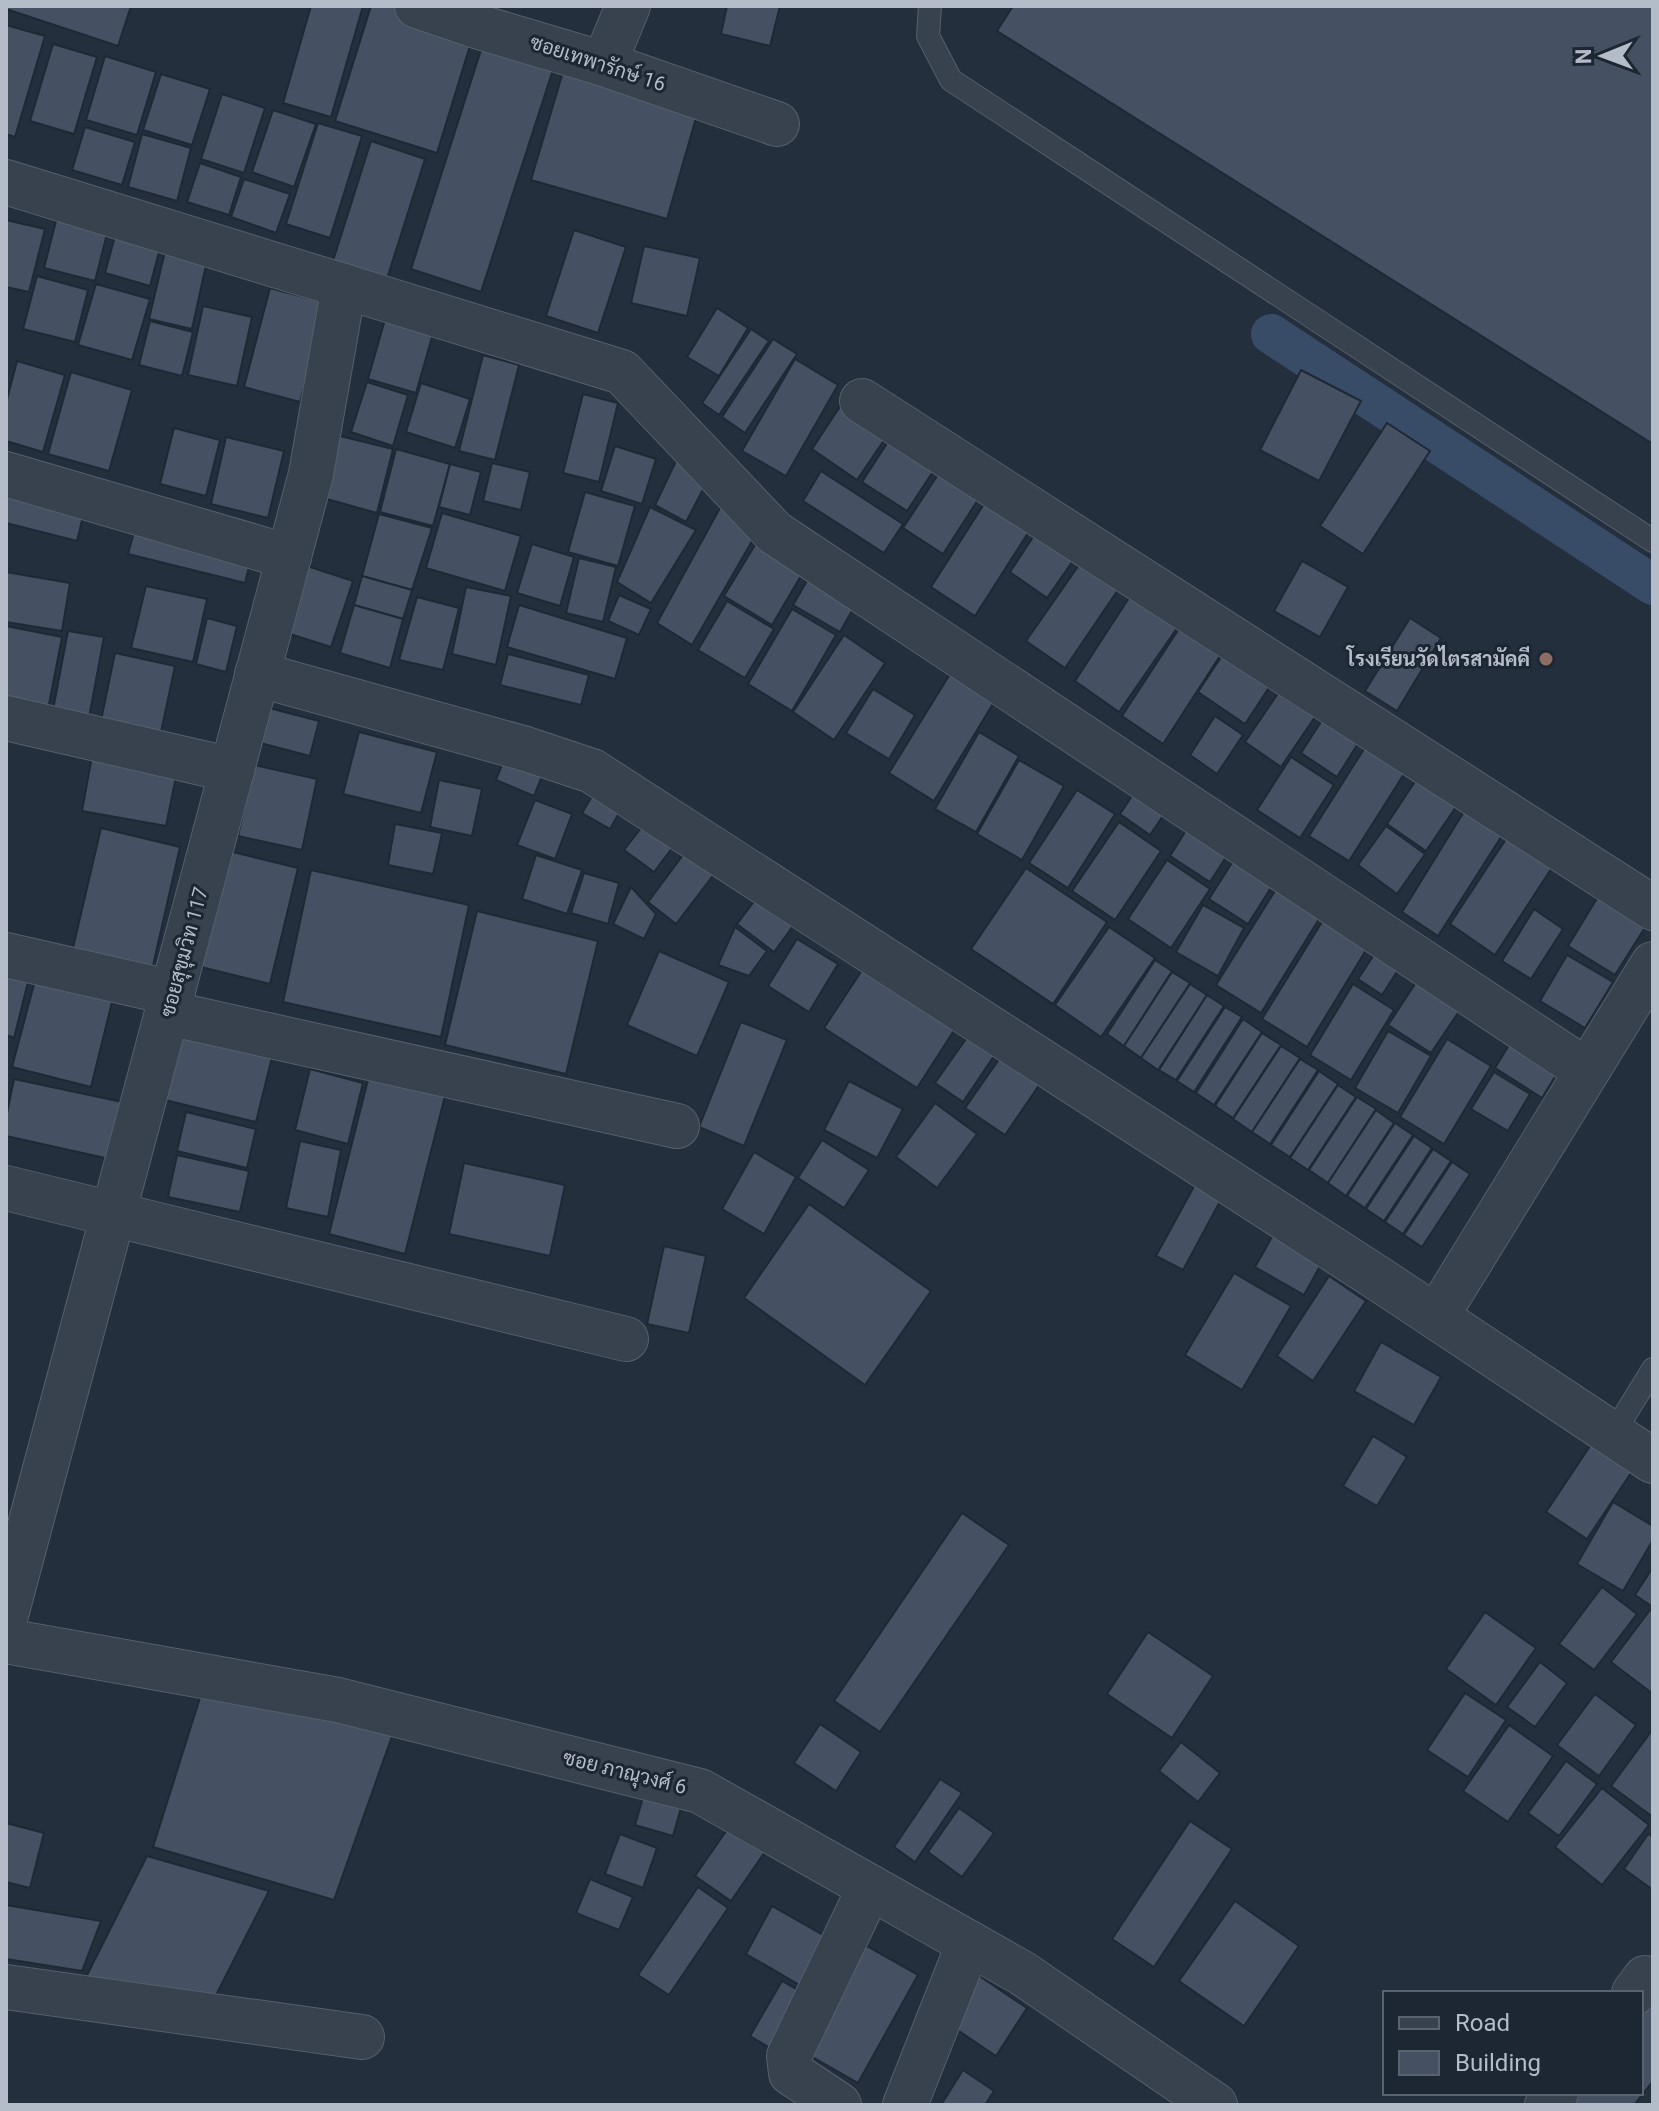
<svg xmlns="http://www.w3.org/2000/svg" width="1659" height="2111" font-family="Roboto,Sarabun,sans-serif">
<rect width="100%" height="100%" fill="#242f3e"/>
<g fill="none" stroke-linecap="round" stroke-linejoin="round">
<polyline stroke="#394c67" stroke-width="40" points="1271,334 1653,585"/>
</g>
<g fill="#455162" stroke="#1f2835" stroke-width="2">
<polygon points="6,6 131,6 118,46 6,9"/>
<polygon points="311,6 363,6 331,117 283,103"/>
<polygon points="371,6 411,6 476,26 437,153 335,121"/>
<polygon points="727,6 780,6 770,46 721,34"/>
<polygon points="1013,6 1653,6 1653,444 997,31"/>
<polygon points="6,25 45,36 15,137 6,134"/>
<polygon points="488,28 559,51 481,292 411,269"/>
<polygon points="53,44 97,57 74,134 30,121"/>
<polygon points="105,56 156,72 137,135 86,120"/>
<polygon points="565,65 700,104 667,219 531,180"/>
<polygon points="161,74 210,89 192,145 143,130"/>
<polygon points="222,94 265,108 244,173 201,159"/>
<polygon points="273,110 316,124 294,187 252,172"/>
<polygon points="318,123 362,136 330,238 286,224"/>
<polygon points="85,127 135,142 122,185 72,170"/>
<polygon points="142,134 191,148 177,201 128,187"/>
<polygon points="371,141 425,159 386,282 332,264"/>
<polygon points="200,163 241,177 229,215 187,202"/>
<polygon points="244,179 290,194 276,233 231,217"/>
<polygon points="59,209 110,222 95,281 44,268"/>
<polygon points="6,220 45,229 29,292 6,287"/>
<polygon points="118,225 163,237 150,286 105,273"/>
<polygon points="574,230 626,247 598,333 546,316"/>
<polygon points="644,246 700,258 687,316 631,303"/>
<polygon points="166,247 208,256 192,329 149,319"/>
<polygon points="37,276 88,290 75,342 23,329"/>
<polygon points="96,284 150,299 132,360 78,345"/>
<polygon points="270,288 326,303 300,402 244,387"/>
<polygon points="203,306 252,317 237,386 188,375"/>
<polygon points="717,308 748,328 719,376 687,357"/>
<polygon points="386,316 434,330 416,393 368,379"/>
<polygon points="150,321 193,332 182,376 139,365"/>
<polygon points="751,329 769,341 719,415 702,403"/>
<polygon points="773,339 797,354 745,433 722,417"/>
<polygon points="483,355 519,365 495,460 459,451"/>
<polygon points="795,359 838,385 786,476 742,451"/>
<polygon points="17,361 65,375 43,452 6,441 6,403"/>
<polygon points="1301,370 1361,401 1319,481 1260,450"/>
<polygon points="71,372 132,390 109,471 48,454"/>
<polygon points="367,382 408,395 393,446 351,432"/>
<polygon points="421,383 470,399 455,448 406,432"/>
<polygon points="583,394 618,403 599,482 563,473"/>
<polygon points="847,396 893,427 857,480 812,449"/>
<polygon points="1387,423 1430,451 1363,554 1320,526"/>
<polygon points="174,428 220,440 206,496 160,484"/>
<polygon points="895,431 940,461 907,511 862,482"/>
<polygon points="340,436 393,449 377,513 323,498"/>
<polygon points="226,437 284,451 268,518 211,504"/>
<polygon points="615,446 656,459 642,504 601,491"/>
<polygon points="396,449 450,464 433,526 380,512"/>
<polygon points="678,457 710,476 686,522 655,505"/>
<polygon points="492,463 530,472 521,510 483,501"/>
<polygon points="450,464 481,472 470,515 439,507"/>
<polygon points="945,464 985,489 943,554 903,528"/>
<polygon points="821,471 903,524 884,553 803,501"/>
<polygon points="6,479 87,500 77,541 6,523"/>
<polygon points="585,492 635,506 618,566 568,552"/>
<polygon points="991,493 1035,522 975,616 931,587"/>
<polygon points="726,497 759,529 692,645 657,623"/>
<polygon points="650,507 696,530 651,603 617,582"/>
<polygon points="442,513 521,536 505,591 426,568"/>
<polygon points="379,514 432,528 412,590 362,576"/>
<polygon points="137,521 253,550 245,583 128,554"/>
<polygon points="1041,525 1079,552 1047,598 1010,572"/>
<polygon points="761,535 808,564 772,625 724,596"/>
<polygon points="532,544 574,557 560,606 517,593"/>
<polygon points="1086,555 1124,581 1065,668 1026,641"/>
<polygon points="579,558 616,567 603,622 566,613"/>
<polygon points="1302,561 1348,587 1320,637 1274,611"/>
<polygon points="307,566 353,581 331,647 287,633"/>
<polygon points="815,567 862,593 840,632 793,605"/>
<polygon points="6,572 70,583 62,631 6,622"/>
<polygon points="362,576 412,590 403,619 354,605"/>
<polygon points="1138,584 1186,615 1119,712 1075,681"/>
<polygon points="146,586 207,599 193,662 131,648"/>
<polygon points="466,587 511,596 496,665 452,654"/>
<polygon points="619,595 651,609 639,635 608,621"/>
<polygon points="417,597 459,608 443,670 399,660"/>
<polygon points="727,601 774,629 745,678 698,650"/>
<polygon points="354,605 403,619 390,668 340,653"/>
<polygon points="519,605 627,638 615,679 507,647"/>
<polygon points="792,609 836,635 792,711 748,684"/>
<polygon points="207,618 237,626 226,672 196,664"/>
<polygon points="1186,618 1227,645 1163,744 1122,716"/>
<polygon points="1410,618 1441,638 1397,711 1365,691"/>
<polygon points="6,626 62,637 47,715 6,706"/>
<polygon points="68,631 104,637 88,723 52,715"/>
<polygon points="844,635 885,663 834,740 793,712"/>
<polygon points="1229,645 1276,677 1245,724 1198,692"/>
<polygon points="115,653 175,666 160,737 100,725"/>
<polygon points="508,654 589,675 581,705 500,685"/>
<polygon points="958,661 1002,689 934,801 889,773"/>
<polygon points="873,689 915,715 889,759 846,733"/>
<polygon points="1281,689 1317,714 1281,767 1245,742"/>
<polygon points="269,708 319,721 310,756 260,743"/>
<polygon points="1326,714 1362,737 1337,777 1301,753"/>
<polygon points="1215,716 1243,735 1217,774 1190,755"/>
<polygon points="359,732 437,752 421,813 343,794"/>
<polygon points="979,732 1019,756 976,832 935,809"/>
<polygon points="1369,741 1409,766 1349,861 1309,836"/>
<polygon points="509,747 547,763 534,796 496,780"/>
<polygon points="92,756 177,772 166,826 82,811"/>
<polygon points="1291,757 1334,785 1300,838 1257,810"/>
<polygon points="1019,760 1064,786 1022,860 977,834"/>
<polygon points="254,765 317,779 302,850 238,836"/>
<polygon points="1420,774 1460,801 1426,851 1387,824"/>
<polygon points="439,780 482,789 472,836 430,827"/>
<polygon points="1142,781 1173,801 1150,835 1120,814"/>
<polygon points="600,783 627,799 610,829 582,813"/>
<polygon points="1077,790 1115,814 1068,888 1029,863"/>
<polygon points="535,800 572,814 555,859 517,845"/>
<polygon points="1470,802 1508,826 1438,936 1402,912"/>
<polygon points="653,813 682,835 654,872 624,850"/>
<polygon points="1195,816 1235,843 1210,882 1170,856"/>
<polygon points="1119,822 1161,851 1115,920 1072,891"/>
<polygon points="395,824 442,833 433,874 388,865"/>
<polygon points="1386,826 1425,854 1397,894 1358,865"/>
<polygon points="101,828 180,847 152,970 72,952"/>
<polygon points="1510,833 1555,863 1495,955 1450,924"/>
<polygon points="692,843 721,865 676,924 648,902"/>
<polygon points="225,850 298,868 270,984 197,966"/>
<polygon points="1240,850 1279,875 1248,924 1209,899"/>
<polygon points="536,855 582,870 567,914 522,899"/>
<polygon points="1167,860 1210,889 1171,948 1128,919"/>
<polygon points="1026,868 1107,922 1053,1004 971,949"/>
<polygon points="311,870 469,905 441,1037 283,1002"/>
<polygon points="584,873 619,883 608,924 571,913"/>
<polygon points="1283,878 1327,906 1261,1013 1216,985"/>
<polygon points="631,887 656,914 644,939 613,924"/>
<polygon points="1604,887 1651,918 1615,975 1568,946"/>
<polygon points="762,891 799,918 774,952 737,924"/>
<polygon points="1203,905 1244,928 1218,976 1176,952"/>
<polygon points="1330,909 1374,937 1307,1047 1262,1019"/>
<polygon points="1534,909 1563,929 1531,979 1502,961"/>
<polygon points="477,911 598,941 566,1074 445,1045"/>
<polygon points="735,927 767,951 749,976 718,965"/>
<polygon points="1109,927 1155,958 1101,1037 1055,1005"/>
<polygon points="797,939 838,964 809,1012 768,986"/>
<polygon points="1383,941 1407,956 1382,995 1358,979"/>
<polygon points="659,951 729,982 697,1056 627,1025"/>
<polygon points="1567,955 1613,982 1585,1028 1540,1001"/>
<polygon points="870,958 962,1018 917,1088 824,1028"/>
<polygon points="1155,960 1172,971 1124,1046 1107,1034"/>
<polygon points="6,968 30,974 14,1038 6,1035"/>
<polygon points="1172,972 1190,983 1141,1058 1124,1046"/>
<polygon points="1423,972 1466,1001 1431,1053 1388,1025"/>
<polygon points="37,973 114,994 91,1087 12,1067"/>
<polygon points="1190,984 1207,995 1158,1070 1141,1058"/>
<polygon points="1353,984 1394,1010 1351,1080 1310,1055"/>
<polygon points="1207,995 1224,1006 1176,1080 1159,1070"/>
<polygon points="1225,1007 1242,1017 1194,1092 1177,1081"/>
<polygon points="1243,1019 1262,1032 1214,1105 1196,1093"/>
<polygon points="741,1022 787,1040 744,1146 699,1127"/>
<polygon points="183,1023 275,1045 256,1122 165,1100"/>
<polygon points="975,1026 1002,1044 963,1102 935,1083"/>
<polygon points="1388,1031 1431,1056 1398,1113 1355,1088"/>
<polygon points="1517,1032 1564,1062 1542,1098 1495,1068"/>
<polygon points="1262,1033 1281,1045 1233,1118 1215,1106"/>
<polygon points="1447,1039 1491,1066 1444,1144 1400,1117"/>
<polygon points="1281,1046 1300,1058 1252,1132 1233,1119"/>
<polygon points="1007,1048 1046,1075 1005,1135 965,1108"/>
<polygon points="1300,1059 1318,1070 1270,1144 1252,1132"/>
<polygon points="372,1064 448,1084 405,1254 329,1234"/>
<polygon points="310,1069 363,1083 348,1144 295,1130"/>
<polygon points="1319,1071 1338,1084 1290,1157 1271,1145"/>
<polygon points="1494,1072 1530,1094 1508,1131 1471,1109"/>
<polygon points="14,1079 127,1103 114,1160 6,1136 6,1118"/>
<polygon points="849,1081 903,1109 877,1158 824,1130"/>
<polygon points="1338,1085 1356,1097 1308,1170 1290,1158"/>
<polygon points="1357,1097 1376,1109 1328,1183 1309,1170"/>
<polygon points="935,1103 977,1134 937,1188 896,1157"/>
<polygon points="1376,1110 1394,1123 1346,1196 1328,1183"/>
<polygon points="186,1112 256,1129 247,1168 177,1151"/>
<polygon points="1395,1123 1413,1135 1365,1208 1347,1196"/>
<polygon points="1414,1136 1432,1148 1384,1221 1366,1209"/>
<polygon points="822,1140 869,1170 844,1208 798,1178"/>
<polygon points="300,1141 341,1150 328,1217 286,1208"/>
<polygon points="1433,1149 1451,1161 1403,1234 1385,1222"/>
<polygon points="754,1152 796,1177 764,1234 722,1209"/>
<polygon points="177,1155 249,1171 240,1212 168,1197"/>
<polygon points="1452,1162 1470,1174 1422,1247 1404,1235"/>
<polygon points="464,1163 565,1185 550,1256 449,1234"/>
<polygon points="1198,1179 1224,1194 1183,1270 1156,1256"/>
<polygon points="809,1204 931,1291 865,1385 744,1298"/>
<polygon points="1280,1223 1329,1250 1304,1295 1255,1267"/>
<polygon points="664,1246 706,1256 689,1333 647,1324"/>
<polygon points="1234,1273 1291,1306 1242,1390 1185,1355"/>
<polygon points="1329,1276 1366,1301 1313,1381 1277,1356"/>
<polygon points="1381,1342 1441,1377 1414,1425 1354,1391"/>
<polygon points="1600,1431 1641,1458 1587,1539 1546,1512"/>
<polygon points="1373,1436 1407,1457 1377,1506 1343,1486"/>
<polygon points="1613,1502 1653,1526 1653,1540 1623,1591 1577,1564"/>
<polygon points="962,1513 1009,1545 880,1732 834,1701"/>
<polygon points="1653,1567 1653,1607 1635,1595"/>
<polygon points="1602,1587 1637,1614 1594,1670 1559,1644"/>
<polygon points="1650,1610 1653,1612 1653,1694 1611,1662"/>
<polygon points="1485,1612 1536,1648 1496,1705 1446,1669"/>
<polygon points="1148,1632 1213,1676 1172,1738 1107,1694"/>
<polygon points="1540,1662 1567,1683 1535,1727 1507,1707"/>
<polygon points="204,1685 396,1725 334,1900 153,1847"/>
<polygon points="1465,1693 1506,1720 1468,1777 1427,1750"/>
<polygon points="1595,1694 1636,1725 1599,1776 1557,1745"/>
<polygon points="820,1724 861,1752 836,1791 794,1763"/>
<polygon points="1509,1725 1553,1756 1508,1822 1463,1791"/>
<polygon points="1653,1729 1653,1817 1611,1786"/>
<polygon points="1181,1742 1220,1773 1198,1802 1159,1771"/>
<polygon points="1566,1761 1597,1784 1559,1836 1528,1813"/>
<polygon points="940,1779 962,1793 915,1862 894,1847"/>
<polygon points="646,1787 684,1797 673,1836 635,1825"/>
<polygon points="1602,1788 1649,1825 1602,1885 1555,1847"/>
<polygon points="959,1808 994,1833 962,1877 928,1852"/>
<polygon points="733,1821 769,1846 731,1901 695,1876"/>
<polygon points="1190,1821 1232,1849 1154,1967 1112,1939"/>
<polygon points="6,1823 44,1833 30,1888 6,1882"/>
<polygon points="620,1834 657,1848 643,1888 605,1874"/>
<polygon points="1648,1834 1653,1837 1653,1890 1624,1869"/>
<polygon points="147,1856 269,1891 213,2001 81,1987"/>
<polygon points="590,1879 633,1897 619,1930 576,1913"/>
<polygon points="698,1887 728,1908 669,1995 638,1975"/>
<polygon points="1235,1901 1299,1946 1244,2026 1179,1981"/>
<polygon points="6,1905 101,1921 82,1971 6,1959"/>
<polygon points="772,1906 830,1939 803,1987 746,1954"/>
<polygon points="863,1944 918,1975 858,2083 802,2051"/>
<polygon points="972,1971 1027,2008 996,2056 941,2019"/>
<polygon points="782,1981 810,1997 778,2053 750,2036"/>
<polygon points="1653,2001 1653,2081 1634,2105 1570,2105 1580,2093 1641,2093 1641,2016"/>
<polygon points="963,2070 994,2091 985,2105 941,2105"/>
</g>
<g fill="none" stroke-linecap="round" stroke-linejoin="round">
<defs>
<g id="lane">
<polyline points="930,6 928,36 951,80 1653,541"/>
<polyline points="1613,1434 1653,1369"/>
</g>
<g id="street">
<polyline points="417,6 476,26 604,64 777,124"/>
<polyline points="604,64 628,6"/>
<polyline points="6,182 622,372 775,533 1587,1071"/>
<polyline points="862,401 1653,908"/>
<polyline points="6,474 289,557"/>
<polyline points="257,674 526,749 592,771 1376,1277 1653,1461"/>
<polyline points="6,718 232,770"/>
<polyline points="6,955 173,993"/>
<polyline points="168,1013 677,1126"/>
<polyline points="6,1188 626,1339"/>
<polyline points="1436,1317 1653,964"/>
<polyline points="6,1615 311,474 344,286"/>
<polyline points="6,1641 338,1700 700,1791 1022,1973 1215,2105"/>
<polyline points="6,1987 362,2037"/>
<polyline points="1634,1993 1645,1978"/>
<polyline points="839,2105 791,2073 789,2056 870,1887"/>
<polyline points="905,2105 969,1943"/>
<polyline points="1547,2105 1556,2093"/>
</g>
</defs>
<use href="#lane" stroke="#565f6c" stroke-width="24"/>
<use href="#street" stroke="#565f6c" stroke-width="46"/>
<use href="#lane" stroke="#38414e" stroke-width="22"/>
<use href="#street" stroke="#38414e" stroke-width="44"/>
</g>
<circle fill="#8d6e63" stroke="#1d2633" stroke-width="3" cx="1546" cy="659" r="8"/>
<g text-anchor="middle" stroke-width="6" stroke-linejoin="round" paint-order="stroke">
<g font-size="20" fill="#b4bcc9" stroke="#1d2633">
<text transform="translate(598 63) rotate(18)" y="7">ซอยเทพารักษ์ 16</text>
<text transform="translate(184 952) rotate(-75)" y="7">ซอยสุขุมวิท 117</text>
<text transform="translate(625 1772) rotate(14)" y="7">ซอย ภาณุวงศ์ 6</text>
</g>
<g font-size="20" font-weight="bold" fill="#b4bcc9" stroke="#1d2633" text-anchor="end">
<text x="1530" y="666">โรงเรียนวัดไตรสามัคคี</text>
</g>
</g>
<rect width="1659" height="2111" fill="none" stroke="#b4bcc9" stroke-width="16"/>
<rect x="1383" y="1991" width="260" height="104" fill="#1d2633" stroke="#59626f" stroke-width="2"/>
<rect x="1399" y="2017" width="40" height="12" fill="#38414e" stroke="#59626f" stroke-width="2"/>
<text x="1455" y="2031" font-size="24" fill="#b4bcc9">Road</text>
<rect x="1399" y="2051" width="40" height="24" fill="#455162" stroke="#59626f" stroke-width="2"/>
<text x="1455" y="2071" font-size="24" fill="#b4bcc9">Building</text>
<g transform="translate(1603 56) rotate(269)" stroke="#1d2633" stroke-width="6" paint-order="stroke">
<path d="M0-6L14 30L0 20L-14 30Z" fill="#b4bcc9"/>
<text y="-12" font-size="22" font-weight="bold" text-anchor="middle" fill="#b4bcc9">N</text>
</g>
</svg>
